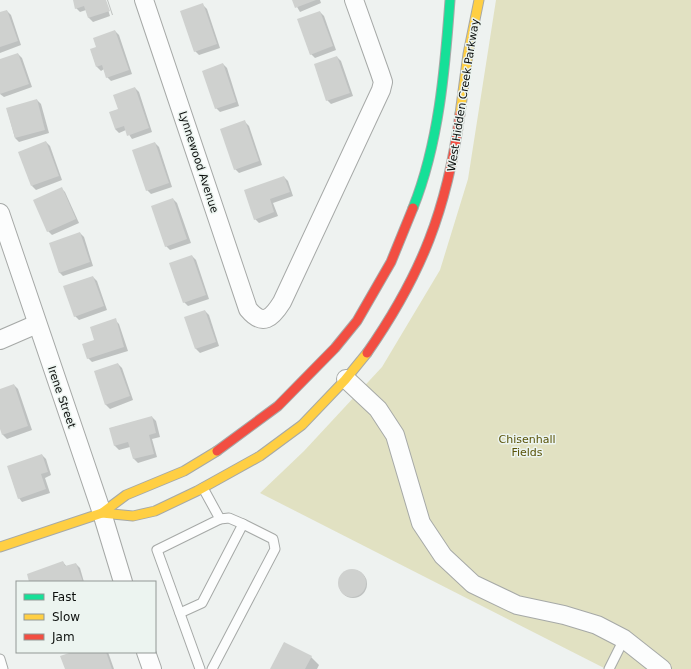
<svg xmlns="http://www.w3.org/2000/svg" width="691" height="669" font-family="'DejaVu Sans',sans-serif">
<rect width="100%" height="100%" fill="#eef2f0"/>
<polygon fill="#e1e1c2" points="496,0 691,0 691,669 606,669 260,493 304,451 382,367 440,270 468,179"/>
<g fill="#0003">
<polygon points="74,0 105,0 110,16 93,22 89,18 86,10 80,12 76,8"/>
<polygon points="107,0 108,0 113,15 112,15"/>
<polygon points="293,0 320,0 321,3 300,12"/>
<polygon points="203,5 207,9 220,48 199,55 195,51"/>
<polygon points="7,11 11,15 21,45 0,53 0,13"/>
<polygon points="320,12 324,16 336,50 315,58 311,54"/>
<polygon points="115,31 119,35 132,74 111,81 107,77 104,69 101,71 97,67 97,48"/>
<polygon points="18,54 22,58 32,87 4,97 0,94 0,60"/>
<polygon points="337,57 341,61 353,96 331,104 327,100"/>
<polygon points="223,64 227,68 239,106 220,112 216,108"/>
<polygon points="135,88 139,92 152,132 132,139 126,130 119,133 115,129 119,110"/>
<polygon points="37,100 41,104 49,133 19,142 15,138 7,109"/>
<polygon points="245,122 249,126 262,165 239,173 235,169"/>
<polygon points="46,142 50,146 62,180 36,190 32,186"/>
<polygon points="155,143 159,147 172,187 151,194 147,190"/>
<polygon points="284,177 288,181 293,196 273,203 278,216 259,223 255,219"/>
<polygon points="61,188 65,192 79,223 52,235 48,231"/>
<polygon points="173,199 177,203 191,243 170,250 166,246"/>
<polygon points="80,233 84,237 93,266 63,276 59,272"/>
<polygon points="192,256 196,260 209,299 188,306 184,302"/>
<polygon points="93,277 97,281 107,310 79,320 75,316"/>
<polygon points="205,311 209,315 219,346 200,353 196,349 186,318"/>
<polygon points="115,320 119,324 128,351 92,362 88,358 95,341"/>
<polygon points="118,364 122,368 133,400 110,409 106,405 95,372"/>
<polygon points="14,385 18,389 32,430 7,439 3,435 0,426 0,390"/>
<polygon points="152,417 156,421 160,437 152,439 157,457 138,463 134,459 130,447 119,450 115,446 111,428"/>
<polygon points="42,455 46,459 51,475 45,478 50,493 22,502 19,498"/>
<polygon points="63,562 67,567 76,564 80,568 84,582 30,582"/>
<circle cx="353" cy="584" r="14"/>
<polygon points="75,652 108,652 114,669 66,669"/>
<polygon points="311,657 319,665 317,669 271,669"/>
</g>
<g fill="#cfd1cf">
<polygon points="73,0 106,0 110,11 88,18 84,6 75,9"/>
<polygon points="292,0 316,0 295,8"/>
<polygon points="203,3 217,44 194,52 180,11"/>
<polygon points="7,10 18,41 0,47 0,12"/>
<polygon points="320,11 333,46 310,55 297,19"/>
<polygon points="115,30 129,70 106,78 102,65 96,67 90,49 96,47 93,38"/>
<polygon points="18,53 29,84 0,94 0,59"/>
<polygon points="337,56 350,93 326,101 314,64"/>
<polygon points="223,63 236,102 215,109 202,71"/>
<polygon points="135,87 149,128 127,136 124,126 115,129 109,112 118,109 113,95"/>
<polygon points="37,99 45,130 15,138 6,108"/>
<polygon points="245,120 259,161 234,170 220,129"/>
<polygon points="46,141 59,176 31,186 18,152"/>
<polygon points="155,142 169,183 146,191 132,150"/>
<polygon points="284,176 290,192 270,199 274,212 254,220 244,190"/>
<polygon points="62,187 76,219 47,232 33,200"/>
<polygon points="173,198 187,239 165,247 151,206"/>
<polygon points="80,232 90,262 59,273 49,243"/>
<polygon points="192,255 206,295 183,303 169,263"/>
<polygon points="93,276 104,306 74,317 63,286"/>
<polygon points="205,310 216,342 195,349 184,317"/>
<polygon points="116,318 124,347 87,359 82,344 94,340 90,327"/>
<polygon points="118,363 130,396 105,405 94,371"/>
<polygon points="14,384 28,426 2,435 0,429 0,389"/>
<polygon points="152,416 156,433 149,435 154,454 133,459 128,442 114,446 109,428"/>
<polygon points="42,454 48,472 41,474 46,489 18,499 7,466"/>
<polygon points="63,561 65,566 76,563 83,582 29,582 27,574"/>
<circle cx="352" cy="583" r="14"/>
<polygon points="284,642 312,656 305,669 270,669"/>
<polygon points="72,652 106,652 112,669 65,669 60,656"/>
</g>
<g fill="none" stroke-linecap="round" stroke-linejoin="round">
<defs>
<g id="lane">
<polyline points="220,519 229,518 243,524"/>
<polyline points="180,613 202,603 243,524 273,539 275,549 212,669"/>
<polyline points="0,659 3,669"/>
<polyline points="200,669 157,550 220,519 203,488"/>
<polyline points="609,669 624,639"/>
</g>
<g id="street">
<path d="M144 0 248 309C263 327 272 318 282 302L381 90 383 82 380 73 354 0"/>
<polyline points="0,213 102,513 123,582"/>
<polyline points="0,340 37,324"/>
<polyline points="346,379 378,409 395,435 421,523 443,556 473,584 517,605 564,615 597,625 624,639 662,669"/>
<polyline points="146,652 152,669"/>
</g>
<path id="fast" d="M413 208C439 143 445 69 450 0"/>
<g id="slow">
<polyline points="460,114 468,54 479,0"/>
<polyline points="102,513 133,516 155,511 197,491 260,456 302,425 345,380 367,353"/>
<polyline points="0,547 102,513 126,495 184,471 217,451"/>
</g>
<g id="jam">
<path d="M367 353C422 274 447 209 460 114"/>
<polyline points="217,451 278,406 335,348 357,321 391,262 413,208"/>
</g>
</defs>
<use href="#lane" stroke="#a6a9a7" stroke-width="11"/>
<use href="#street" stroke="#a6a9a7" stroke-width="20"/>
<use href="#fast" stroke="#a6a9a7" stroke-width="11"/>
<use href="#slow" stroke="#a6a9a7" stroke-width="11"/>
<use href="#jam" stroke="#a6a9a7" stroke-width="11"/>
<use href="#lane" stroke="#fcfdfd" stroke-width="9"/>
<use href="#street" stroke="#fcfdfd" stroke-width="18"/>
<use href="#fast" stroke="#16e098" stroke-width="9"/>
<use href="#slow" stroke="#ffcf43" stroke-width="9"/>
<use href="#jam" stroke="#f24e42" stroke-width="9"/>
</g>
<g text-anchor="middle" stroke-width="3" stroke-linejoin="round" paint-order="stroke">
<g font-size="11" fill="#0c0f0d" stroke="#ecf4f0">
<text transform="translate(463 95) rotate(-81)" y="4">West Hidden Creek Parkway</text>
<text transform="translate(199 162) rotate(72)" y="4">Lynnewood Avenue</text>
<text transform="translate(62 397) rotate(71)" y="4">Irene Street</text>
</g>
<g font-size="11" fill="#595308" stroke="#ecf4f0">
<text x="527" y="443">Chisenhall<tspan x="527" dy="13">Fields</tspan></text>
</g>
</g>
<rect x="16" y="581" width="140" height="72" fill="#ecf4f0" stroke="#929895"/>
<rect x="24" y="594" width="20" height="6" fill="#16e098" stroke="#929895"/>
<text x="52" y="601" font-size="12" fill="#0c0f0d">Fast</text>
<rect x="24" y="614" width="20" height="6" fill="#ffcf43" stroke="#929895"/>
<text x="52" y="621" font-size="12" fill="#0c0f0d">Slow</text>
<rect x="24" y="634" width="20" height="6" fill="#f24e42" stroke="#929895"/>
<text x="52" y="641" font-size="12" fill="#0c0f0d">Jam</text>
</svg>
